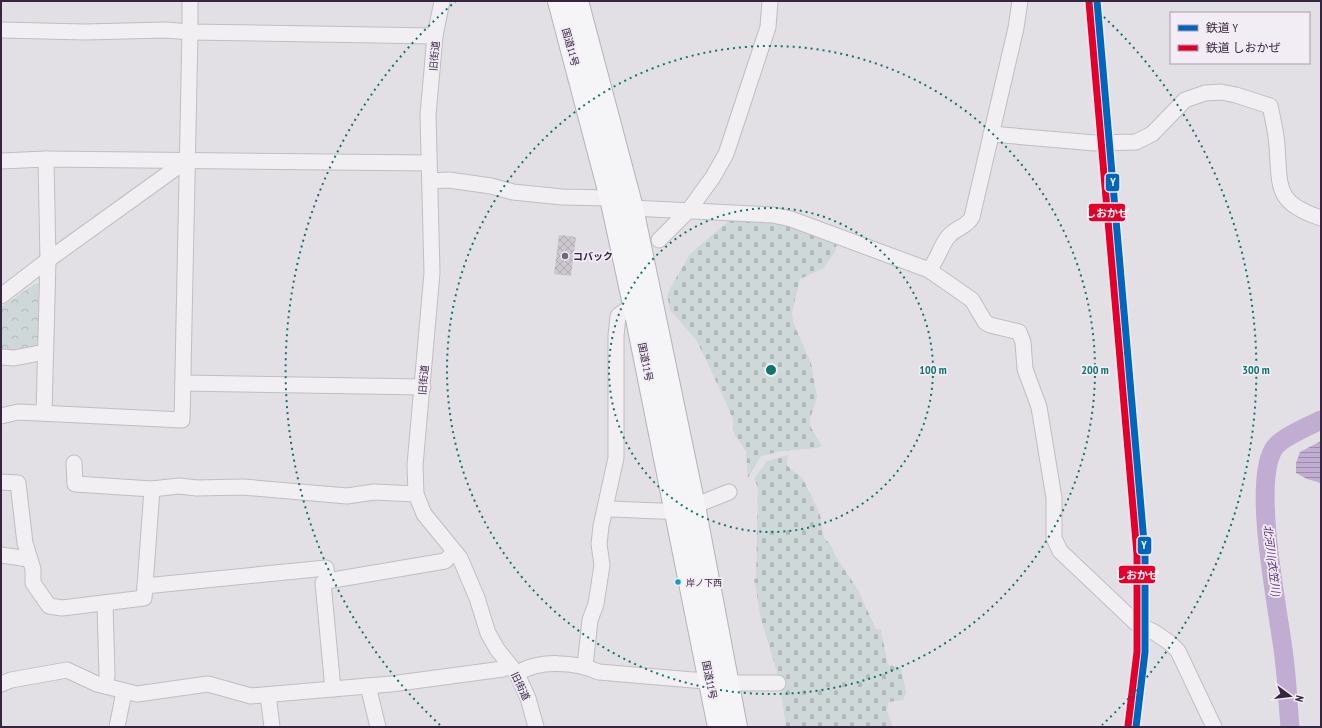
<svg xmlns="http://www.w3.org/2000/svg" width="1322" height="728" font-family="'PT Sans Narrow','Noto Sans JP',sans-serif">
<defs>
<pattern id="cemetery-stones" width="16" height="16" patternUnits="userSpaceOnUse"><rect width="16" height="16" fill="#ced8d8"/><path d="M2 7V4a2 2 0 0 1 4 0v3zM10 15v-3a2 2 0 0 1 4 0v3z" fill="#b2b9ba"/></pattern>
<pattern id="park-crowns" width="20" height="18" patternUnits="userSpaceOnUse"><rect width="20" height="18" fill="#ced8d8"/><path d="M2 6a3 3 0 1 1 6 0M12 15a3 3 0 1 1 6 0" fill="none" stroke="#b2b9ba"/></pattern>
<pattern id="water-rules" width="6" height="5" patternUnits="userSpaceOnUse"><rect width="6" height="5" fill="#c1acd2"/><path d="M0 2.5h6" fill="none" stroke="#9e8cac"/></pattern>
<pattern id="building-cross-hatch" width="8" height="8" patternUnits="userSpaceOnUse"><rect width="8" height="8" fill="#cbc7cd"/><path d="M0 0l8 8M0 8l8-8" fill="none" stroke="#afabb1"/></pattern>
</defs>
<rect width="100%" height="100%" fill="#e3e0e5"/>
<g fill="url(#cemetery-stones)">
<polygon points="732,218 772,219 838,241 835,251 824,268 800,279 792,313 793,322 811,363 817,397 810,419 810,426 822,446 817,448 782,451 761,456 748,478 746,451 734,434 733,420 727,405 697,341 670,310 667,294 690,254"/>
<path d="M788 455 787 465C792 472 798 473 803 479L820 514 824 538 831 545 835 555 858 590 876 629 881 630 888 665 901 667 906 693 903 700 888 702 887 711 893 727H786L779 679 761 619 754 579H756L758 487 754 479 767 461Z"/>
</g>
<polygon fill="url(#park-crowns)" points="35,284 42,284 40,347 1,353 1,307"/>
<polygon fill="url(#water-rules)" points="1321,441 1321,483 1307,479 1296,473 1296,463 1300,452"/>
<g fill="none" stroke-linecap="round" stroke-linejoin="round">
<path stroke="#c1acd2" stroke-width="19" d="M1290 727C1288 704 1287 680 1284 657 1279 612 1252 488 1273 450 1278 439 1309 426 1321 420"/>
</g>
<polygon fill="url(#building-cross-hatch)" points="559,235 576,237 571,276 554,274"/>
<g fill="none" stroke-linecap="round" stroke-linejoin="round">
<defs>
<g id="minor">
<polyline points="190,1 190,32 435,36"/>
<polyline points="442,1 435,36 428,115 432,273 415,465 416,494 424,514 460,558 477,598 488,633 497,649 517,674 528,698 536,727"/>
<polyline points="1,30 85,32 166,30 190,32 182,420 18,412 1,416"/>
<path d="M991 134 1095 143 1136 142 1152 134 1185 100 1205 93 1221 92 1236 95 1270 106C1273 119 1276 132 1277 145 1280 188 1275 203 1321 218"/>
<polyline points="1,161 46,159 429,163"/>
<polyline points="430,181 449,180 491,186 513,192 562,197 611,198 632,208 773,215 791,219 929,270 972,300 985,322 990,325 1019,332 1023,342 1025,369 1039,407 1054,498 1054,538 1060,551 1136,623 1154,632 1170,643 1178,651 1214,727"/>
<polyline points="659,240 689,210 713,177 726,154 768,27 770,1"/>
<path d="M929 270C938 259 941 245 948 237 955 228 967 227 972 217L1016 28 1020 1"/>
<polyline points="1,296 48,260 187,160"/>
<polyline points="1,357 14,358 45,352"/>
<polyline points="183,383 423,387"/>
<polyline points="44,413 48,260 46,159"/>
<polyline points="74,463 75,484 152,489 179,486 197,488 243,487 347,496 374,492 416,494"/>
<polyline points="1,482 18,483 25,543 33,569 33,583 49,606 62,608 144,598 145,586"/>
<polyline points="152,489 145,586 326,568 327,581 445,561 454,552"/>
<polyline points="694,506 729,492"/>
<path d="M606 509C630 509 652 512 676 511"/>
<polyline points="1,555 29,559"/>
<polyline points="327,581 323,583 333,689"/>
<polyline points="105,603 107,676 105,686"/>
<polyline points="585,666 590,620 596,604 602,565 599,544 601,526 616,458 616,336 618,316 626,310 635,309"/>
<path d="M517 674C538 659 576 662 599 672L728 683H778"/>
<polyline points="1,684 11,680 67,670 97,684 137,694 208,684 251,696 391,684 503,669 509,665"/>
<polyline points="368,686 378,727"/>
<polyline points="268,695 272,727"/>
<polyline points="117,727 124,692"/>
</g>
<g id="highway">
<polyline points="559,1 611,198 635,309 719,727"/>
<polyline points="577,1 632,208 694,506 736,727"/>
</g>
</defs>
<use href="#minor" stroke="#c0bdc3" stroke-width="17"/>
<use href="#highway" stroke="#b6b2ba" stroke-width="24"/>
<use href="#minor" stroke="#f1eff2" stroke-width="15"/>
<use href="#highway" stroke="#f5f4f6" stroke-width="22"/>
<polyline stroke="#cbc8cd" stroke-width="3" stroke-dasharray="2 4" stroke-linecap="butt" points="1089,1 1109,140"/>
<defs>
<polyline id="rail-1" points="1097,1 1145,554 1145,652 1136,727"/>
<polyline id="rail-2" points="1089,2 1137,554 1137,652 1128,726"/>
</defs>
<use href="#rail-1" stroke="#f2ecf5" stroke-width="10"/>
<use href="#rail-2" stroke="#f2ecf5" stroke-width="10"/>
<use href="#rail-1" stroke="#0065bd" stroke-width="7"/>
<use href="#rail-2" stroke="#e4002b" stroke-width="7"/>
</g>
<g fill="none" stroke="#0f766e" stroke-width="2" stroke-dasharray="2 4">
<circle cx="771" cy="370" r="162"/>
<circle cx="771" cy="370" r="324"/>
<path d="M440 725A485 485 0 0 1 456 1M1086 1A485 485 0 0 1 1102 725"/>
</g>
<circle fill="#736679" stroke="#f2ecf5" stroke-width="1.5" cx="565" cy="256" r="4"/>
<circle fill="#03a2c7" stroke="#f2ecf5" stroke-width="1.5" cx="678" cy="582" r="3.5"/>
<g text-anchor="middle" stroke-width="3.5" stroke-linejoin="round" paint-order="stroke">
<g font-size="9" fill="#36253f" stroke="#f2ecf5" text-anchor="start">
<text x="686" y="586">岸ノ下西</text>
</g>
<g font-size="10" fill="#36253f" stroke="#f2ecf5">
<text transform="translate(571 47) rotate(75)" y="4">国道11号</text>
<text transform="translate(434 56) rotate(-85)" y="4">旧街道</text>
<text transform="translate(646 362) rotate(79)" y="4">国道11号</text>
<text transform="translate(423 380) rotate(-85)" y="4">旧街道</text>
<text transform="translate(710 680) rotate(79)" y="4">国道11号</text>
<text transform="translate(521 686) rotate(64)" y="4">旧街道</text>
</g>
<g font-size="10" font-weight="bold" fill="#36253f" stroke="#f2ecf5" text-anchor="start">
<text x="573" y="260">コバック</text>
</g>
<g font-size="11" font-style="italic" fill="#572d75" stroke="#f2ecf5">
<text transform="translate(1272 560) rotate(83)" y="4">北河川(衣笠川)</text>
</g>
</g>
<circle cx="771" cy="370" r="6" fill="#0f766e" stroke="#f2ecf5" stroke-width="2"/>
<g font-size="12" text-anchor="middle" font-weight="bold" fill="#0f766e" stroke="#f2ecf5" stroke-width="3.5" stroke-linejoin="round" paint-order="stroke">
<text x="933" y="374">100 m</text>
<text x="1095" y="374">200 m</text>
<text x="1256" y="374">300 m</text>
</g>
<g stroke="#f2ecf5" stroke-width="1.5">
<rect x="1105" y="173" width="15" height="19" rx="4" fill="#0065bd"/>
<rect x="1088" y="203" width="38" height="19" rx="4" fill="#e4002b"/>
<rect x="1137" y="536" width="15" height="19" rx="4" fill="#0065bd"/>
<rect x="1118" y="565" width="38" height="19" rx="4" fill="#e4002b"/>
</g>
<g font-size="11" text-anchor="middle" font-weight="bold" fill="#fff">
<text x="1113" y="186">Y</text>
<text x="1107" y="217">しおかぜ</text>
<text x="1144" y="549">Y</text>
<text x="1137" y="579">しおかぜ</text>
</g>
<rect width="1322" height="728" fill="none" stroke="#36253f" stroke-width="4"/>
<rect x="1170" y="12" width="140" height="52" fill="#f2ecf5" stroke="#a79cac"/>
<rect x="1178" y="25" width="20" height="6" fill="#0065bd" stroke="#a79cac"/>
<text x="1206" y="32" font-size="12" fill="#36253f">鉄道 Y</text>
<rect x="1178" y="45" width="20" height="6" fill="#e4002b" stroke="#a79cac"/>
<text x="1206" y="52" font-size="12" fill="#36253f">鉄道 しおかぜ</text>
<g transform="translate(1290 696) rotate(105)" stroke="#f2ecf5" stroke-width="3" paint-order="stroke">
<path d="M0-3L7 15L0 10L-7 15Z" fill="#36253f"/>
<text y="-6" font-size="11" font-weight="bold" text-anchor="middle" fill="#36253f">N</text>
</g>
</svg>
